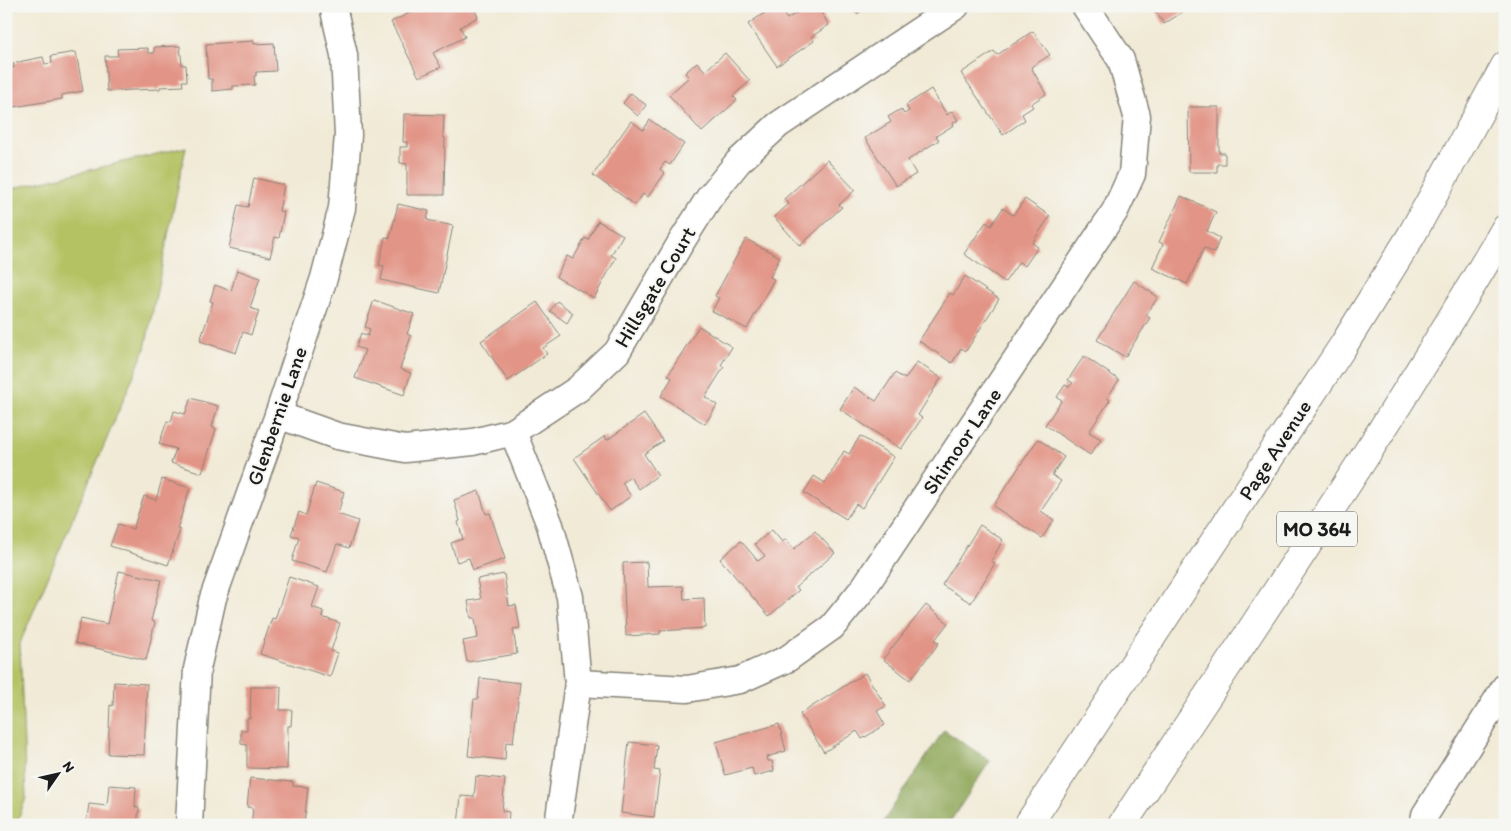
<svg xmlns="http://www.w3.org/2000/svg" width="1511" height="831" font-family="Itim,sans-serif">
<rect width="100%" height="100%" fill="#f6f6f2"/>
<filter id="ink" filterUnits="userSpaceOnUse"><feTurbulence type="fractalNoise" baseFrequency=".02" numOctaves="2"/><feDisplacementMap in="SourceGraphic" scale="10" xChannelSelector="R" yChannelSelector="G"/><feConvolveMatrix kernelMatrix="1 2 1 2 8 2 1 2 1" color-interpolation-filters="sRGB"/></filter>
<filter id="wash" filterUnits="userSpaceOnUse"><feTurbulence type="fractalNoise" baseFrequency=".0096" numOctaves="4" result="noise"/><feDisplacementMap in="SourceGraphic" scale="20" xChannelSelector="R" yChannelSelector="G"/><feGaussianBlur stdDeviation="1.12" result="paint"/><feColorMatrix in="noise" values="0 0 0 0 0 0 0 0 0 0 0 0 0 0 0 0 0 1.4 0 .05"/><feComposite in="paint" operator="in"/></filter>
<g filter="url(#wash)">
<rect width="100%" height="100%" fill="#f1ead6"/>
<polygon fill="#b5c264" stroke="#686f40" points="186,147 145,349 20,643 26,798 16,825 6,825 6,191 18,187"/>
<polygon fill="#90a85a" stroke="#56623b" points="944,730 990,761 948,825 881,825"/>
<g id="blocks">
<g fill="#e29486">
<polygon points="424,6 426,9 432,6 473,6 478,17 460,27 465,37 433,53 441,67 419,77 391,22"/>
<polygon points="775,6 778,6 787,19 807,6 817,6 829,25 811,37 814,41 777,66 748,24"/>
<polygon points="852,6 868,6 857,14"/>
<polygon points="1152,6 1192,6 1164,24"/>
<polygon points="1033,31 1050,55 1031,67 1046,94 1031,104 1033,107 1022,114 1025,120 1003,135 961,73 994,51 997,55"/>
<polygon points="254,41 254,44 274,43 276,71 256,72 256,76 254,76 255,85 233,86 233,89 212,91 212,79 208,79 206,44"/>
<polygon points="180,46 182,65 186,65 187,81 182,81 183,86 160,87 160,89 107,91 105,56 118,56 117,49 148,48 148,53 154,53 154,47"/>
<polygon points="76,52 83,91 62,95 62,99 8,108 6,69 14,68 13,63 43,57 45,64 52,63 51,56"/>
<polygon points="725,53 750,81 733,96 737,100 702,132 669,95 689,77 685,73 697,62 705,71"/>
<polygon points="931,89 947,115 952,111 958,120 953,123 954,125 936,136 939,140 908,160 916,174 896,186 865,138 891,122 888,117 901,109 904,114 909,111 906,105"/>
<polygon points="631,93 646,105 638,116 623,103"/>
<polygon points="1188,107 1219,107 1219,153 1225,153 1225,164 1217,164 1217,172 1189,172"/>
<polygon points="404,114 444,115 443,137 445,138 444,195 407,195 407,164 400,163 400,147 407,147 407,142 403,142"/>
<polygon points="650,120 684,144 670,165 665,162 660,169 665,173 648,197 643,194 635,205 593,175 631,121 643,130"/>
<polygon points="827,160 855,190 839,205 842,207 800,246 774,217 789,204 784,199"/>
<polygon points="254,178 284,185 279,211 284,212 279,238 275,237 270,257 229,248 238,205 248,207"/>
<polygon points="1181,196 1216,212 1207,231 1220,238 1214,253 1204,248 1187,284 1152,268 1163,244 1159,242"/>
<polygon points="1025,199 1050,216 1032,243 1038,247 1025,266 1019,262 1005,282 964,254 986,222 991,226 1003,208 1013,215"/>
<polygon points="398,204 429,211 427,220 453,226 439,293 381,280 384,266 379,265 385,237 390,238"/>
<polygon points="598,221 623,235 611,255 616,258 594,298 556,277 567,256 573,259 585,238 588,240"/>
<polygon points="746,239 780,257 770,277 774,279 747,329 712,311 719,298 715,296"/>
<polygon points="237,270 260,278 250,308 259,311 251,335 243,332 236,353 200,341 213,302 210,301 215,285 231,291"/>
<polygon points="965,276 999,299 966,351 961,348 952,363 919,341 950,293 953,295"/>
<polygon points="1134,281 1158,297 1146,315 1150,318 1125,357 1097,340"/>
<polygon points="374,300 414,314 407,334 411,336 400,369 411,373 404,395 355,378 365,350 356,347 361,333 368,336 370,329 365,327"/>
<polygon points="557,301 573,313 567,323 550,311"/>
<polygon points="537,302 561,336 543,348 547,354 508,381 481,341"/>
<polygon points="699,326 732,347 721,365 724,367 705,397 717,405 705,424 661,396 672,378 668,375"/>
<polygon points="1084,356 1119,380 1107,398 1110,400 1089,432 1101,439 1090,455 1045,425 1062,400 1057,397 1065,385 1069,387 1073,383 1068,380"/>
<polygon points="917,362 941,378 918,415 922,418 901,449 840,409 854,387 876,401 895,373 905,379"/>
<polygon points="191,398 218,406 212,427 216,429 202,473 171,463 176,449 159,444 167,421 171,422 174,411 185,414"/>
<polygon points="644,414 663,441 644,454 658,475 639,489 630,477 622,483 631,496 610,511 574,458 605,436 607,440"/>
<polygon points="860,436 894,457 862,508 856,504 846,519 804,493 814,476 825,483 844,451 849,454"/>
<polygon points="1038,439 1064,457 1052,475 1061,481 1041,511 1054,520 1042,538 993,506"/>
<polygon points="162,479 190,488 177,529 180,530 168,565 110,546 118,524 133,529 144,496 156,500"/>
<polygon points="316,483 344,492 338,514 358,521 349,548 337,544 327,572 292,561 299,537 291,535 299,512 306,515"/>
<polygon points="479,491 486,514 490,513 505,559 473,570 469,558 457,562 451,543 463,539 458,522 460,521 454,500"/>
<polygon points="980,525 1003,540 991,561 995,563 971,603 942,585"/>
<polygon points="772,530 782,542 786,539 794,549 815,531 835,553 796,587 799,590 769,616 720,559 741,541 758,561 765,556 755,544"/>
<polygon points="647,562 648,587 683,586 684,599 704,598 705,628 660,631 660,634 626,636 623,563"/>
<polygon points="119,571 161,580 151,621 155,622 146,660 75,643 81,618 107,624"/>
<polygon points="504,574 509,606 516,605 520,628 513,629 517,654 467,662 463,641 478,638 475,618 471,618 468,601 481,599 477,579"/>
<polygon points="289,577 319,587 312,607 323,611 322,617 340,623 331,651 338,653 330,677 260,654 272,618 275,619"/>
<polygon points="926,605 948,623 935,640 939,643 910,680 883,659"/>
<polygon points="865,673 886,706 877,711 885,725 862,739 857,731 824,752 800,714"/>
<polygon points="480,678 520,683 513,743 506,742 505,760 468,756 474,699 478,699"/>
<polygon points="114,682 147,684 144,755 108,754 110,705 113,706"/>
<polygon points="251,687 281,687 280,710 292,710 291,726 288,726 287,769 247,768 247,745 241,744 241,730 247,730 247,718 250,719"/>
<polygon points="779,724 786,751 767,757 768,761 772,761 774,771 754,776 752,768 725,775 716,742"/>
<polygon points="629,742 657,745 654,770 660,771 654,817 621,813"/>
<polygon points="476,776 505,779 502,811 509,812 508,825 458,825 461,796 474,797"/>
<polygon points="250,778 293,782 293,786 308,787 304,825 251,825 253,808 247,807"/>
<polygon points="109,785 136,787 135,807 139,808 137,825 86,825 89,804 107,806"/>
</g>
</g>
</g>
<g filter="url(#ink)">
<use href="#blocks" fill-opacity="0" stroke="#868379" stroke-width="1"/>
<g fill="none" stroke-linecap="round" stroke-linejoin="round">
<defs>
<g id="minor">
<polyline points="278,415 337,436 405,449 473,442 513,432 578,389 617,352 680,244 709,198 738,162 778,125 956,6"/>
<polyline points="513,432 550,525 570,597 578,683 558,825"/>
<polyline points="578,683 687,689 740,680 787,659 832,627 863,589 1115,211 1132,174 1137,116 1121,60 1085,6"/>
<polyline points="189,825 197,669 213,598 278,415 324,278 342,208 348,135 344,55 333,6"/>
<polyline points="1423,825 1425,815 1505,687"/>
</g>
<g id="motorway">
<polyline points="1028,825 1343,346 1411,236 1505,66"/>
<path d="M1122 825C1252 627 1386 433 1505 229"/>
</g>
</defs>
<use href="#minor" stroke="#868379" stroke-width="29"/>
<use href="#motorway" stroke="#868379" stroke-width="30"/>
<use href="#minor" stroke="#fff" stroke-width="26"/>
<use href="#motorway" stroke="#fff" stroke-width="28"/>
</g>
</g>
<g text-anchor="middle" stroke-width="4" stroke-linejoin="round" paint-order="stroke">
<rect fill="#f6f6f2" stroke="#5d5d5c" stroke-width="1" x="1277" y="511.5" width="80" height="35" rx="4"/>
<g font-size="20" font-weight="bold" fill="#1c1c1c">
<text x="1317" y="536">MO 364</text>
</g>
<g font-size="21" fill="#1c1c1c" stroke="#f6f6f2">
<text transform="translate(655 287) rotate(-59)" y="7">Hillsgate Court</text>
<text transform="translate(277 416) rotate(-71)" y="7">Glenbernie Lane</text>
<text transform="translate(962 441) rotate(-56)" y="7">Shimoor Lane</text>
<text transform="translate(1275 450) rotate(-57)" y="7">Page Avenue</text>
</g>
</g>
<rect width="1511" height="831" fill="none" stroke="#f6f6f2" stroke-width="25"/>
<g transform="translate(58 774) rotate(56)" stroke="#f6f6f2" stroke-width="4" paint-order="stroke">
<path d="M0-4L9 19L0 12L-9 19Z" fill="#1c1c1c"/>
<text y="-8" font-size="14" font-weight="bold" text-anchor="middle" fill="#1c1c1c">N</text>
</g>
</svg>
